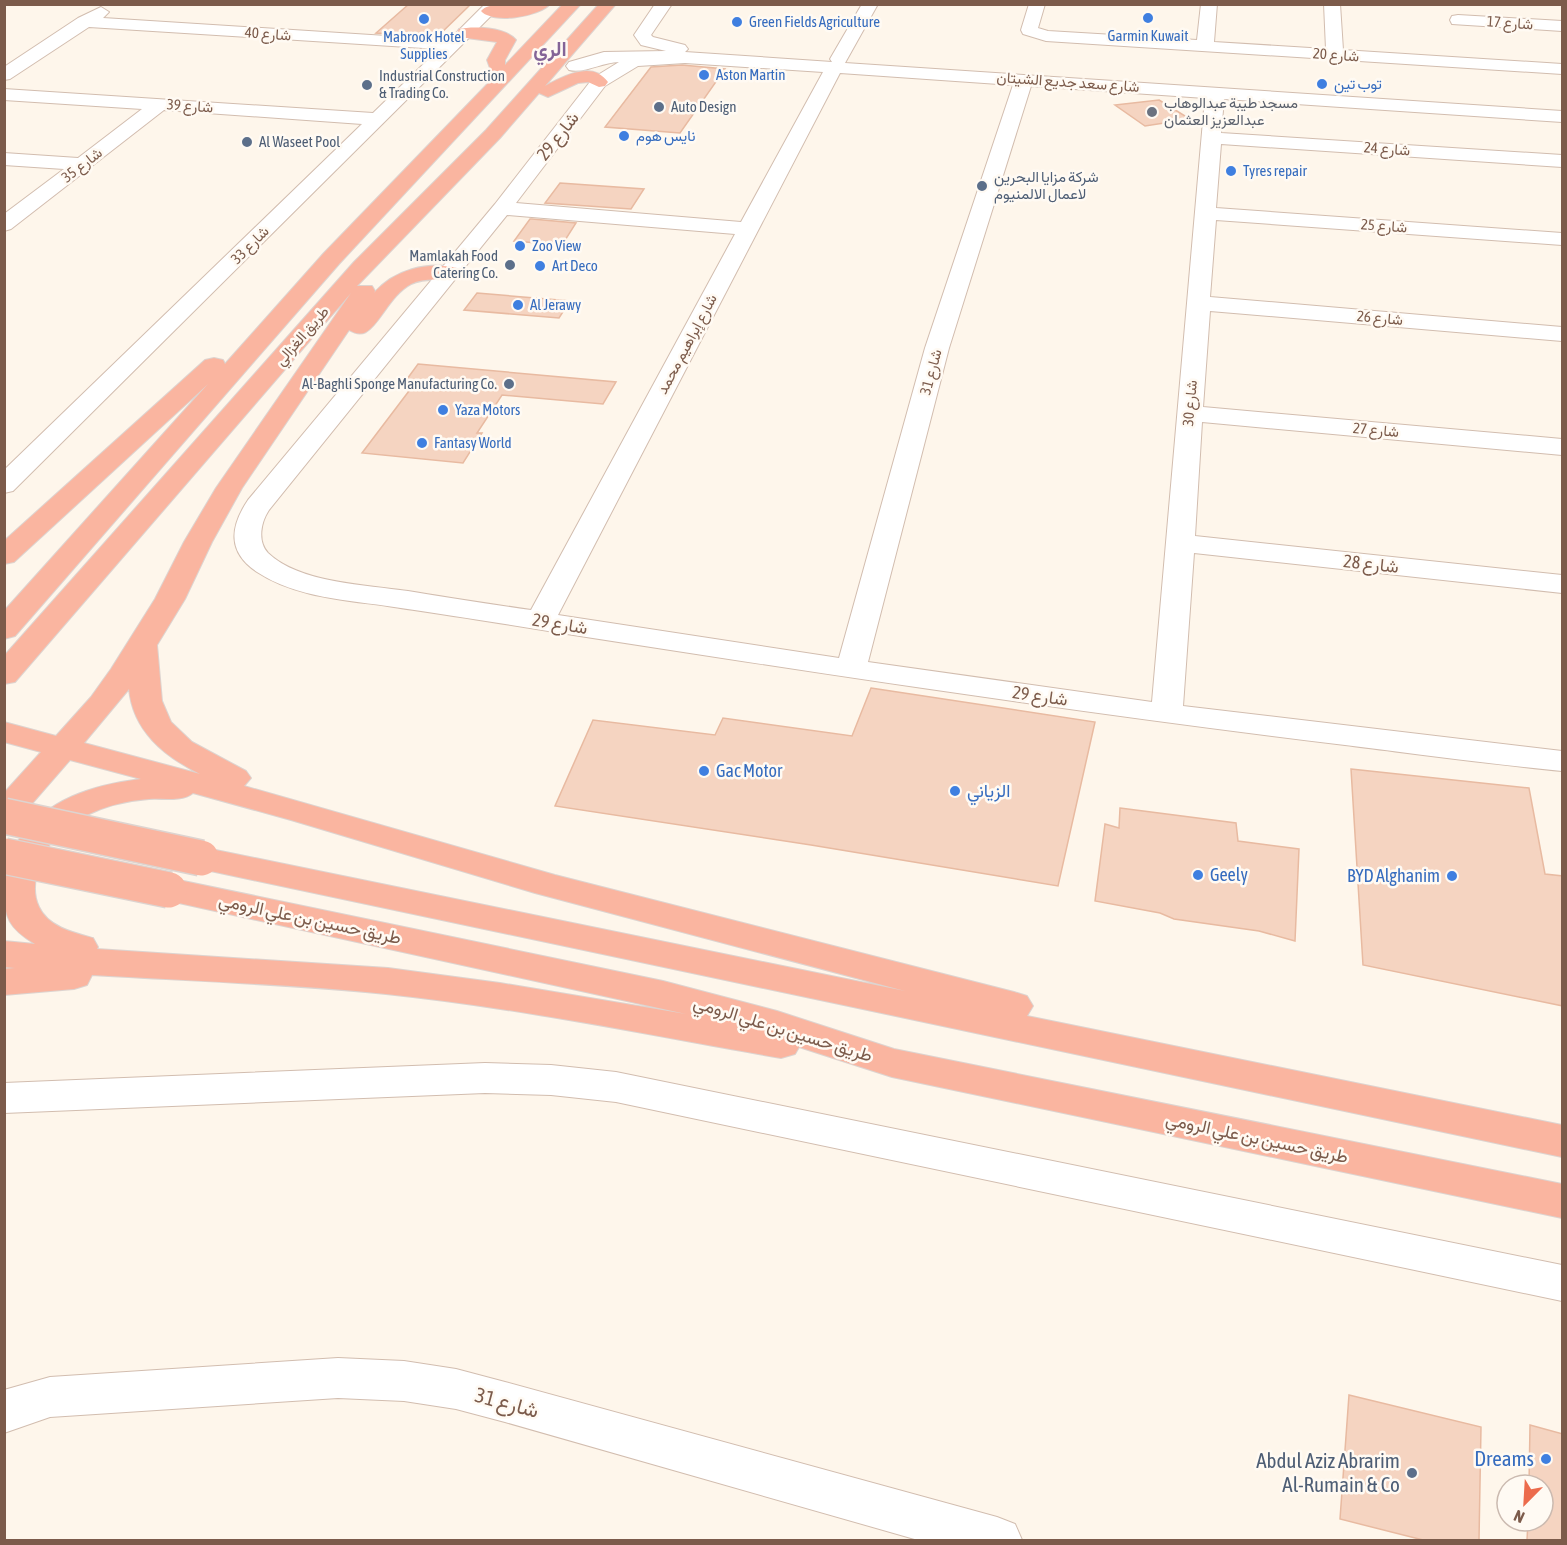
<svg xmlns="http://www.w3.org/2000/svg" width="1567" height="1545" font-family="'Asap Condensed',Vazirmatn,sans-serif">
<rect width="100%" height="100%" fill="#fef6eb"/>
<g fill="#f5d4c1" stroke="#e8baa1" stroke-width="1.5">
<polygon points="409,4 471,4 437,37 376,33"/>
<polygon points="682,65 725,69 680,133 605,127 651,67"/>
<polygon points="1159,100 1190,119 1145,126 1115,105"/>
<polygon points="560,183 644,189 631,209 545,203"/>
<polygon points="530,219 532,219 576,223 562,245 514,241"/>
<polygon points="477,293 570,301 559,318 464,310"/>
<polygon points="418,364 616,382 603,404 502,395 477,433 482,433 463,463 362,453 412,387 402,386"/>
<polygon points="871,688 1095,722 1058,886 811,845 555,806 593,720 715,735 723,718 852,736"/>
<polygon points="1351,769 1529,788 1545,874 1563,876 1563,1006 1363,965"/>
<polygon points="1120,808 1236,823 1238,841 1299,849 1295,941 1259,931 1174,919 1160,913 1095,901 1105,824 1119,828"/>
<polygon points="1349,1395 1481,1427 1479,1540 1423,1540 1340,1519"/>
<polygon points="1530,1425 1563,1434 1563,1540 1527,1540 1528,1521 1543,1521 1543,1485 1529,1485"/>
</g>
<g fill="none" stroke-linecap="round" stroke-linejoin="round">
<defs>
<g id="minor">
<polygon points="485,4 503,4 13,491 4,493 4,470 362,124 164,110 11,229 4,231 4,214 64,169 4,165 4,153 78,158 142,109 4,100 4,89 373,113 439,49 89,27 10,79 4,80 4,67 78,18 101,7 109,12 103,18 449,40"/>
<path d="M655 4H672L651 35 653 37 685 45 688 49 685 52 832 62 830 59 862 4H878L845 63 1562 111V122L1224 99 1221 133 1562 155V167L1221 144 1216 208 1562 233V245L1216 220 1210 297 1562 327V341L1210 311 1203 407 1562 439V455L1202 422 1195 536 1562 575V593L1194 553 1183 706 1562 751V771C1490 764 1417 754 1345 745 1080 713 817 673 554 632 501 623 447 615 394 607 349 600 296 598 257 572 227 552 230 527 248 500L495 204 593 78 619 62C603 62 584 74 569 70L566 66 569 62 604 52 666 51 641 45 634 35ZM685 63 823 72 741 222 516 203 605 86 638 66ZM840 73 1013 85 925 348 839 658 558 615ZM1031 86 1205 98 1152 702 868 662 949 348ZM507 215 735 234 531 610C490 604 449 598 408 591 367 585 299 583 268 553 257 541 261 522 269 510Z"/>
<polygon points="1029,4 1045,4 1038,28 1048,31 1197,40 1201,4 1217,4 1214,42 1326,49 1324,4 1340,4 1343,50 1562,64 1562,74 1046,41 1023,34 1021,30"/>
<polygon points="1458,15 1562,21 1562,31 1452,24 1450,20 1452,16"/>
<polygon points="485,1063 551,1065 616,1072 1562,1265 1562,1301 616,1102 551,1095 485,1093 4,1113 4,1083"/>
<polygon points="338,1358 404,1361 456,1369 505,1382 997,1517 1015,1524 1022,1540 918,1540 505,1422 456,1409 404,1401 338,1398 50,1417 4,1433 4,1390 50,1377"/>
</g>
<g id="highway">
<path d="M529 4H550C539 17 492 24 481 11 490 0 515 9 529 4Z"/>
<path d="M563 4H581L339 264 15 636 4 639V611L208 384 14 562 4 564V541L205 360 214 358 223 360 225 364 323 254 499 72 491 71 487 60 497 42 459 37 457 33 459 29C474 26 505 27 516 40L505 60V65Z"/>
<path d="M599 4H616L545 86C564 76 592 60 608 82L605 86 599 87 588 82 578 83 548 97 539 93 500 138 357 286H372L375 291 374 293C394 270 427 261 457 268L460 273 457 278C442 281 425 277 411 284 390 295 380 324 366 332 360 335 354 333 349 330L242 488 212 542 185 599 157 645 162 701 171 722 192 742 246 771 251 778 244 786 555 875 1014 992 1027 996 1033 1006 1027 1016 1562 1125V1157L201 869 189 866 184 858 189 850 201 847 905 991 535 893 291 820 193 793C182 802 163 798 149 799 108 802 55 820 40 863 35 877 32 893 39 907 48 927 74 933 93 938L98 947 97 949 388 968 500 983 686 1014 156 898 151 890 156 882 169 878 663 981 777 1011 894 1049 1562 1184V1218L892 1077 799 1047 795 1054 781 1058C650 1035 519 1008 386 994 289 984 190 981 92 975L87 985 74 989 4 995V969L15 968 4 967V941L35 944C9 928 4 918 4 888 4 881 3 872 5 865 6 856 13 848 18 841 46 799 93 785 141 779L70 760 16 822 4 825V793L41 752 4 742V722L56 736 91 697 111 669 155 599 184 542 216 488 351 293 15 682 4 684V656L354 262 486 130ZM129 689C133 731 164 756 200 774L84 743Z"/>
</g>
</defs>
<use href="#minor" stroke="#d2bdaf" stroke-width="2"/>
<use href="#highway" stroke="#ddd4d0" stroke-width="2"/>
<use href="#minor" fill="#fff" fill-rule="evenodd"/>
<use href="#highway" fill="#fab5a0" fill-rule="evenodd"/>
<defs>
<g id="highway-bridge">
<polyline points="4,816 201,858"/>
<polyline points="4,856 169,890"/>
</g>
</defs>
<use href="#highway-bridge" stroke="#ddd4d0" stroke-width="38" stroke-linecap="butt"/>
<use href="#highway-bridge" stroke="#fab5a0" stroke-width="35"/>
</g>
<g fill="#3f7fe0" stroke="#fffaf3" stroke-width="2">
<circle cx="1148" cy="18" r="6"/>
<circle cx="424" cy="19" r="6"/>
<circle cx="737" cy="22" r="6"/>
<circle cx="704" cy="75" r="6"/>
<circle cx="1322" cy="84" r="6"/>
<circle cx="624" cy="136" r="6"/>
<circle cx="1231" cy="171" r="6"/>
<circle cx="520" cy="246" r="6"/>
<circle cx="540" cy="266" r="6"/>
<circle cx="518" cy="305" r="6"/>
<circle cx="443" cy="410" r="6"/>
<circle cx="422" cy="443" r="6"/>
<circle cx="704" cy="771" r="6"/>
<circle cx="955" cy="791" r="6"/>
<circle cx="1198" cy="875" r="6"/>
<circle cx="1452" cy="876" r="6"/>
<circle cx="1546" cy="1459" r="6"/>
</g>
<g fill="#5c6f8a" stroke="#fffaf3" stroke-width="2">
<circle cx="367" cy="85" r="6"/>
<circle cx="659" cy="107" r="6"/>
<circle cx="247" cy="142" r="6"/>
<circle cx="982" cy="186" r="6"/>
<circle cx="510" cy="265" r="6"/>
<circle cx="509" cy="384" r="6"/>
<circle cx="1412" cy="1473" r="6"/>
</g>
<circle fill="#6b7280" stroke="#fffaf3" stroke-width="2" cx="1152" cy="112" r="6"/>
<g text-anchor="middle" stroke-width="5" stroke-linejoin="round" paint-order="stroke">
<g font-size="15" fill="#366cbe" stroke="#fffaf3" text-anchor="start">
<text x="749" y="27">Green Fields Agriculture</text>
<text x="1148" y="41" text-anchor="middle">Garmin Kuwait</text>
<text x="424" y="42" text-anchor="middle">Mabrook Hotel<tspan x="424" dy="17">Supplies</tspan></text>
<text x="716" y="80">Aston Martin</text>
<text x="1334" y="89">توب تين</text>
<text x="636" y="141">نايس هوم</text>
<text x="1243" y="176">Tyres repair</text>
<text x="532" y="251">Zoo View</text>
<text x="552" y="271">Art Deco</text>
<text x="530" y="310">Al Jerawy</text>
<text x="455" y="415">Yaza Motors</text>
<text x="434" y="448">Fantasy World</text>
</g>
<g font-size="15" fill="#7c5b4b" stroke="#fffaf3">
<text transform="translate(1510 23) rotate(4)" y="5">شارع 17</text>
<text transform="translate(268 34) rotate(4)" y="5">شارع 40</text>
<text transform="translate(1336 55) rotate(4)" y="5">شارع 20</text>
<text transform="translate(1068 82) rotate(4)" y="5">شارع سعد جديع الشيتان</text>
<text transform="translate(190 106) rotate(4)" y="5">شارع 39</text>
<text transform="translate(1387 149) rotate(4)" y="5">شارع 24</text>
<text transform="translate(82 165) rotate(-38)" y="5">شارع 35</text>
<text transform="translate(1384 226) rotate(4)" y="5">شارع 25</text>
<text transform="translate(250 245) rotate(-45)" y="5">شارع 33</text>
<text transform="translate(1380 318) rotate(5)" y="5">شارع 26</text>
<text transform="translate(302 336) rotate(-49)" y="5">طريق الغزالي</text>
<text transform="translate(687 344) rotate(-62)" y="5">شارع إبراهيم محمد</text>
<text transform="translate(931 372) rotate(-75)" y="5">شارع 31</text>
<text transform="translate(1190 403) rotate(-85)" y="5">شارع 30</text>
<text transform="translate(1376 430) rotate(5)" y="5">شارع 27</text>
</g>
<g font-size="15" fill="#4e5e75" stroke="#fffaf3" text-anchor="start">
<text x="379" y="81">Industrial Construction<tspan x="379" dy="17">&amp; Trading Co.</tspan></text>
<text x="671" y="112">Auto Design</text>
<text x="259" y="147">Al Waseet Pool</text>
<text x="994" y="182">شركة مزايا البحرين<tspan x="994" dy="17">لاعمال الالمنيوم</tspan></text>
<text x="498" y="261" text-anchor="end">Mamlakah Food<tspan x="498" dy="17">Catering Co.</tspan></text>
<text x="497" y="389" text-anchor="end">Al-Baghli Sponge Manufacturing Co.</text>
</g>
<g font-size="15" fill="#5b616d" stroke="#fffaf3" text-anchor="start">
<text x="1164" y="108">مسجد طيبة عبدالوهاب<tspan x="1164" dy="17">عبدالعزيز العثمان</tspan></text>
</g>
<g font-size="18" fill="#7c5b4b" stroke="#fffaf3">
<text transform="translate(558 136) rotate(-52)" y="6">شارع 29</text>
<text transform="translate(1371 564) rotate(6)" y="6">شارع 28</text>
<text transform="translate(560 624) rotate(9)" y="6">شارع 29</text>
<text transform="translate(1040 696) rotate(8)" y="6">شارع 29</text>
<text transform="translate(310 919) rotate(12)" y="6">طريق حسين بن علي الرومي</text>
<text transform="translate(783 1029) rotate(17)" y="6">طريق حسين بن علي الرومي</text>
<text transform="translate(1257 1138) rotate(12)" y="6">طريق حسين بن علي الرومي</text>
</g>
<g font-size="18" fill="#366cbe" stroke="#fffaf3" text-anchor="start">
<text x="716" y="777">Gac Motor</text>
<text x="967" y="797">الزياني</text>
<text x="1210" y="881">Geely</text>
<text x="1440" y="882" text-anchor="end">BYD Alghanim</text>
</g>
<g font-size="20" font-weight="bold" fill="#846497" stroke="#fffaf3">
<text x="550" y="56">الري</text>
</g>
<g font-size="21" fill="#7c5b4b" stroke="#fffaf3">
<text transform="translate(507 1403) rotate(15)" y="7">شارع 31</text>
</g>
<g font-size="21" fill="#366cbe" stroke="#fffaf3" text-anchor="end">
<text x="1534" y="1466">Dreams</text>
</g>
<g font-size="21" fill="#4e5e75" stroke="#fffaf3" text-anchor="end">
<text x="1400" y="1468">Abdul Aziz Abrarim<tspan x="1400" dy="24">Al-Rumain &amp; Co</tspan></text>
</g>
</g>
<rect width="1567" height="1545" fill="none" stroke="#7c5b4b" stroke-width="12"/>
<g transform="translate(1525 1503) rotate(204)"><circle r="28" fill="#fffaf3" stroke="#cbbab0" stroke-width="1.5"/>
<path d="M0-4.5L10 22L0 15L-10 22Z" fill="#ec6b4c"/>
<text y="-9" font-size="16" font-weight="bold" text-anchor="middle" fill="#7c5b4b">N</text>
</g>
</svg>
